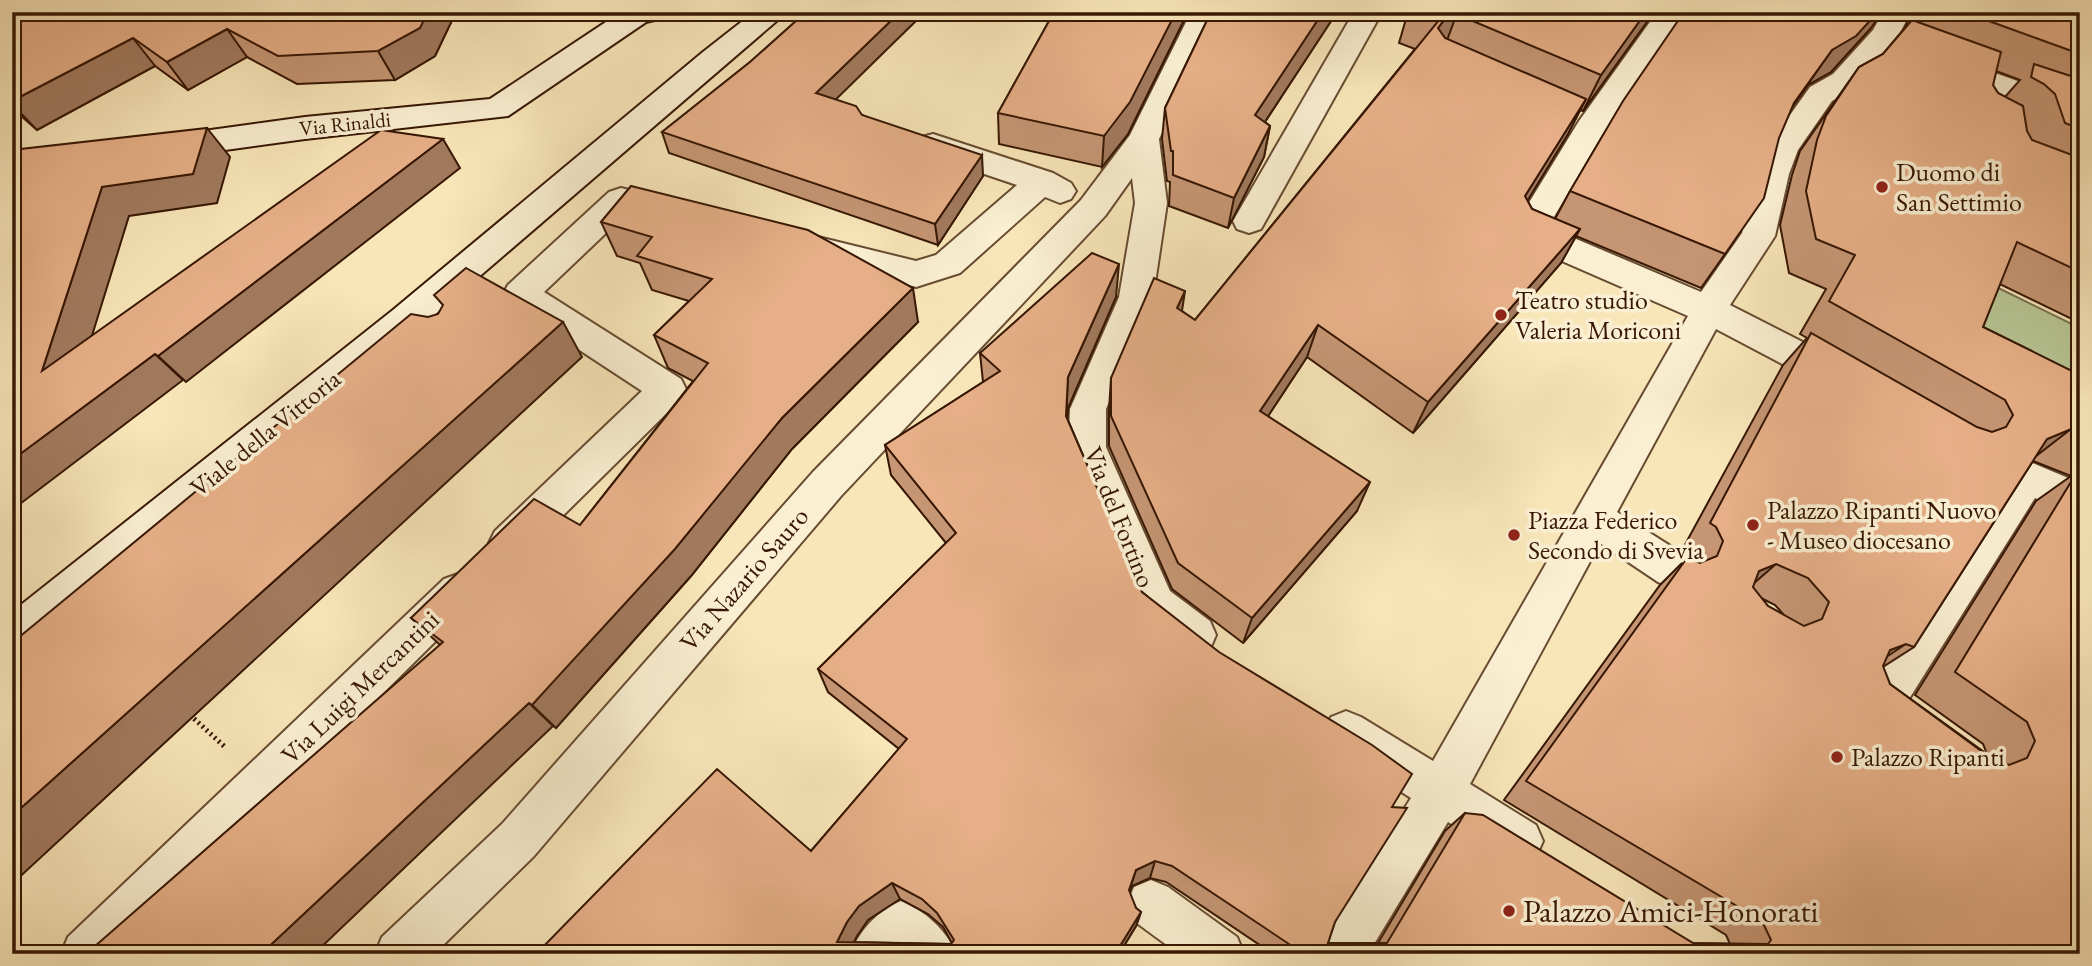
<svg xmlns="http://www.w3.org/2000/svg" width="2092" height="966" font-family="'EB Garamond',serif">
<rect width="100%" height="100%" fill="#f8e6b9"/>
<filter id="stains"><feTurbulence type="fractalNoise" baseFrequency=".00286" numOctaves="4"/><feColorMatrix values="0 0 0 0 .2 0 0 0 0 .09 0 0 0 0 .02 0 0 0 .5 -.17"/></filter>
<radialGradient id="worn" r=".72"><stop offset=".6" stop-color="#630" stop-opacity="0"/><stop offset="1" stop-color="#630" stop-opacity=".3"/></radialGradient>
<polygon fill="#b7c694" stroke="#776e4c" stroke-width="2" points="1986,282 2080,328 2080,388 1955,358"/>
<g fill="none" stroke-linecap="round" stroke-linejoin="round">
<defs>
<g id="street">
<polygon points="1191,12 1219,12 1159,139 1167,203 1153,297 1106,409 1106,447 1170,591 1210,621 1216,635 1210,649 1195,654 1180,649 1140,617 1068,447 1070,409 1119,297 1135,203 1132,178 1105,216 841,496 534,856 434,954 375,954 382,937 502,824 813,472 1081,200 1130,135"/>
<polygon points="1354,12 1382,12 1261,229 1249,233 1237,229 1233,221"/>
<polygon points="1657,12 1686,12 1602,135 1548,227 1701,292 1742,233 1757,174 1772,140 1810,87 1833,74 1873,30 1883,12 1911,12 1895,42 1855,88 1832,101 1798,150 1789,174 1775,236 1730,305 1852,367 1857,377 1852,387 1839,391 1826,387 1716,329 1617,512 1686,556 1692,569 1686,582 1672,587 1658,582 1600,543 1470,784 1536,825 1543,841 1536,857 1520,864 1504,857 1448,822 1368,954 1316,954 1323,937 1411,798 1331,747 1324,732 1331,717 1346,711 1361,717 1433,761 1688,316 1516,241 1511,232 1579,121"/>
<polygon points="1944,55 2080,103 2080,124 1933,72 1929,65 1933,58"/>
<polygon points="933,134 1053,173 1071,183 1076,191 1071,199 1060,203 1045,197 960,273 916,287 802,257 797,248 802,239 814,236 916,261 936,255 1017,185 922,153 917,145 922,137"/>
<polygon points="621,188 676,202 680,210 676,218 664,222 627,213 544,292 681,379 686,389 681,399 523,555 509,560 495,555 489,543 495,531 642,391 508,303 503,294 508,285 609,192"/>
<polygon points="2030,462 2080,483 2080,518 2035,498 1899,715 1884,721 1869,715 1862,701 1869,687 2010,470"/>
<polygon points="458,574 472,579 478,592 472,605 120,954 61,954 68,937 444,579"/>
<polygon points="1151,880 1168,887 1237,937 1244,954 1179,954 1134,921 1127,904 1134,887"/>
<path d="M901 901C925 911 946 929 956 954H850C860 930 877 911 901 901Z"/>
</g>
<g id="secondary">
<polygon points="621,12 667,12 663,18 646,22 508,116 305,139 167,158 156,155 151,147 156,139 167,136 305,117 490,99"/>
<polygon points="754,12 787,12 417,330 27,651 12,656 12,612 393,310 703,52"/>
</g>
</defs>
<use href="#street" stroke="#674b31" stroke-width="4"/>
<use href="#secondary" stroke="#371704" stroke-width="4"/>
<polyline stroke="#371704" stroke-width="5" stroke-dasharray="2 3.5" stroke-linecap="butt" points="190,715 225,747"/>
<use href="#street" fill="#faefd2" fill-rule="evenodd"/>
<use href="#secondary" fill="#faefd2" fill-rule="evenodd"/>
</g>
<g fill="#c69674" stroke="#371704" stroke-width="2" fill-rule="evenodd">
<polygon points="12,12 456,12 435,56 395,80 297,84 247,57 188,90 155,66 37,130 12,108"/>
<polygon points="806,12 925,12 835,99 862,115 983,176 938,245 669,153 662,132 750,62"/>
<polygon points="1054,12 1188,12 1128,134 1102,167 999,144 998,113"/>
<polygon points="1211,12 1337,12 1265,122 1270,126 1264,157 1228,228 1169,206 1170,182 1167,181 1162,139 1165,108"/>
<polygon points="1408,12 1654,12 1583,111 1580,110 1568,134 1527,200 1532,209 1555,219 1570,191 1871,28 1831,72 1808,85 1792,107 1725,254 1701,288 1576,236 1561,263 1413,433 1307,357 1268,416 1357,511 1243,643 1172,589 1109,446 1109,410 1111,378 1182,311 1195,320 1415,49 1399,43"/>
<path d="M1912 12H2080V323L2000 284 1983 327 2080 375V954H1273L1166 882 1150 878 1132 886 1129 892 1136 908 1141 912 1136 926 1119 954H536L811 851 899 749 828 692 818 669 946 543 891 475 885 445 983 382 980 353 1116 297 1068 408 1067 418 1142 592 1392 807 1335 922 1328 943H1378L1445 831 1465 813 1693 943 1730 944 1726 935 1504 800 1660 585 1687 558 1691 560 1688 555 1682 550 1783 365 1807 338 1800 334 1826 289 1789 273 1780 225 1792 175 1800 151 1859 67 1883 54 1904 29ZM1996 71 2020 80 2005 97 1998 93 1993 85ZM2033 461 2071 476 2036 501 1915 695 1983 744 1987 754 1890 684 1883 667 1914 647ZM1761 598 1775 605 1784 615 1768 606ZM900 899 928 914 943 927 952 943 951 944 853 942 857 936 868 920Z"/>
<polygon points="631,186 918,322 792,449 691,576 556,728 440,645 411,618 580,525 693,381 668,368 654,335 689,301 652,290 640,263 617,256 601,222"/>
</g>
<g fill="#a17a5e" stroke="#371704" stroke-width="2">
<polygon points="428,12 456,12 435,56 395,80 378,51"/>
<polygon points="900,12 925,12 821,114 816,93"/>
<polygon points="1176,12 1188,12 1128,134 1102,167 1104,136"/>
<polygon points="1323,12 1337,12 1249,146 1255,115"/>
<polygon points="1646,12 1654,12 1583,111 1601,75"/>
<polygon points="1878,12 1882,12 1871,28 1831,72 1808,85 1770,138 1832,50"/>
<polygon points="1456,16 1443,51 1438,28 1445,19"/>
<polygon points="227,29 247,57 188,90 167,62"/>
<polygon points="133,38 155,66 37,130 12,104 12,101"/>
<polygon points="1586,99 1568,134 1509,231 1525,196"/>
<polygon points="1270,126 1264,157 1228,228 1234,198"/>
<polygon points="207,128 230,157 217,203 129,216 73,397 42,371 102,187"/>
<polygon points="443,139 460,168 186,382 158,356"/>
<polygon points="982,155 983,176 938,245 935,224"/>
<polygon points="1580,229 1561,263 1413,433 1428,402"/>
<polygon points="1119,264 1116,297 1068,408 1065,447 1068,377"/>
<polygon points="913,288 918,322 792,449 691,576 556,728 532,705 782,418"/>
<polygon points="1185,291 1180,324 1177,308"/>
<polygon points="563,322 582,357 12,884 12,816"/>
<polygon points="1318,325 1307,357 1251,442 1260,411"/>
<polygon points="155,354 183,380 12,510 12,460"/>
<polygon points="2071,429 2031,460 2047,439"/>
<polygon points="1370,482 1357,511 1243,643 1252,618"/>
<polygon points="1776,564 1745,591 1759,571"/>
<polygon points="1906,644 1868,669 1890,650"/>
<polygon points="529,703 553,726 314,954 261,954"/>
<polygon points="1155,861 1150,878 1132,886 1125,905 1136,870"/>
<polygon points="892,883 900,899 868,920 857,936 848,954 837,942 847,922 859,906"/>
<polygon points="1141,912 1136,926 1119,954 1115,954"/>
</g>
<g fill="#e6af87" stroke="#371704" stroke-width="2" fill-rule="evenodd">
<polygon points="17,12 428,12 420,28 378,51 278,56 227,29 167,62 133,38 12,101 12,15"/>
<polygon points="806,12 900,12 816,93 856,106 862,115 982,155 935,224 662,132 750,62"/>
<polygon points="1054,12 1176,12 1130,102 1104,136 998,113"/>
<polygon points="1211,12 1323,12 1255,115 1270,126 1234,198 1173,175 1173,151 1171,151 1165,108"/>
<polygon points="1424,12 1646,12 1601,75 1468,19 1456,16 1445,19 1438,28 1445,38 1586,99 1525,196 1532,209 1580,229 1428,402 1318,325 1260,411 1370,482 1252,618 1178,563 1111,416 1111,378 1154,278 1185,291 1177,308 1195,320 1440,19"/>
<polygon points="1684,12 1878,12 1856,36 1832,50 1794,103 1779,138 1764,198 1725,254 1570,191 1623,101"/>
<polygon points="1964,12 2080,12 2080,54"/>
<path d="M1912 20 2001 52 1993 85 1998 93 2023 106 2027 131 2032 140 2080 158V272L2017 242 1983 327 2080 375V433L2071 429 2047 439 1914 647 1906 644 1890 650 1883 666 1890 684 1991 758 2009 765 2027 758 2035 741 2027 722 1955 672 2077 472 2080 473V954H1304L1172 866 1155 861 1136 870 1129 890 1136 908 1141 912 1115 954H536L717 769 811 851 907 739 818 669 956 533 885 445 1000 371 980 353 1092 253 1119 264 1068 377 1066 416 1142 592 1219 652 1372 745 1412 774 1392 807 1407 808 1335 922 1328 943H1387L1465 813 1483 815 1693 943 1768 944 1771 940 1762 921 1526 781 1687 558 1700 563 1717 556 1723 541 1716 527 1710 523 1811 333 1977 427 1992 432 2006 427 2013 415 2005 400 1829 301 1855 255 1816 239 1806 191 1817 140 1826 116 1859 67 1883 54ZM1776 564 1808 578 1829 602 1822 619 1804 626 1768 606 1753 587 1759 571ZM892 883 922 899 937 913 954 940 951 944 837 942 847 922 859 906Z"/>
<polygon points="2034,64 2080,79 2080,129 2065,123 2055,94 2044,84 2031,77"/>
<polygon points="207,128 193,174 102,187 42,371 381,130 443,139 158,356 155,354 12,460 12,150"/>
<polygon points="631,186 808,230 913,288 782,418 675,549 532,705 529,703 261,954 86,954 443,642 411,618 534,499 580,525 708,363 654,335 712,279 637,256 652,237 601,222"/>
<polygon points="466,268 563,322 12,816 12,643 411,314 428,317 438,314 443,305 434,295"/>
</g>
<g fill="#8f2418" stroke="#faefd2" stroke-width="2.5">
<circle cx="1882" cy="187" r="7"/>
<circle cx="1501" cy="315" r="7"/>
<circle cx="1753" cy="525" r="7"/>
<circle cx="1514" cy="535" r="7"/>
<circle cx="1837" cy="757" r="7"/>
<circle cx="1509" cy="911" r="7"/>
</g>
<g text-anchor="middle" stroke-width="7" stroke-linejoin="round" paint-order="stroke">
<g font-size="21" fill="#371704" stroke="#faefd2">
<text transform="translate(345 124) rotate(-6)" y="7">Via Rinaldi</text>
</g>
<g font-size="26" fill="#371704" stroke="#faefd2" text-anchor="start">
<text x="1896" y="181">Duomo di<tspan x="1896" dy="30">San Settimio</tspan></text>
<text x="1515" y="309">Teatro studio<tspan x="1515" dy="30">Valeria Moriconi</tspan></text>
<text x="1767" y="519">Palazzo Ripanti Nuovo<tspan x="1767" dy="30">- Museo diocesano</tspan></text>
<text x="1528" y="529">Piazza Federico<tspan x="1528" dy="30">Secondo di Svevia</tspan></text>
<text x="1851" y="766">Palazzo Ripanti</text>
</g>
<g font-size="26" fill="#371704" stroke="#faefd2">
<text transform="translate(265 433) rotate(-39)" y="9">Viale della Vittoria</text>
<text transform="translate(1120 517) rotate(68)" y="9">Via del Fortino</text>
<text transform="translate(744 579) rotate(-49)" y="9">Via Nazario Sauro</text>
<text transform="translate(360 687) rotate(-44)" y="9">Via Luigi Mercantini</text>
</g>
<g font-size="32" fill="#371704" stroke="#faefd2" text-anchor="start">
<text x="1523" y="922">Palazzo Amici-Honorati</text>
</g>
</g>
<rect width="2092" height="966" fill="none" stroke="#f8e6b9" stroke-width="42"/>
<rect x="14" y="14" width="2064" height="938" fill="none" stroke="#371704" stroke-width="3.5"/>
<rect x="21" y="21" width="2050" height="924" fill="none" stroke="#371704" stroke-width="2"/>
<rect width="100%" height="100%" filter="url(#stains)"/>
<rect width="100%" height="100%" fill="url(#worn)"/>
</svg>
